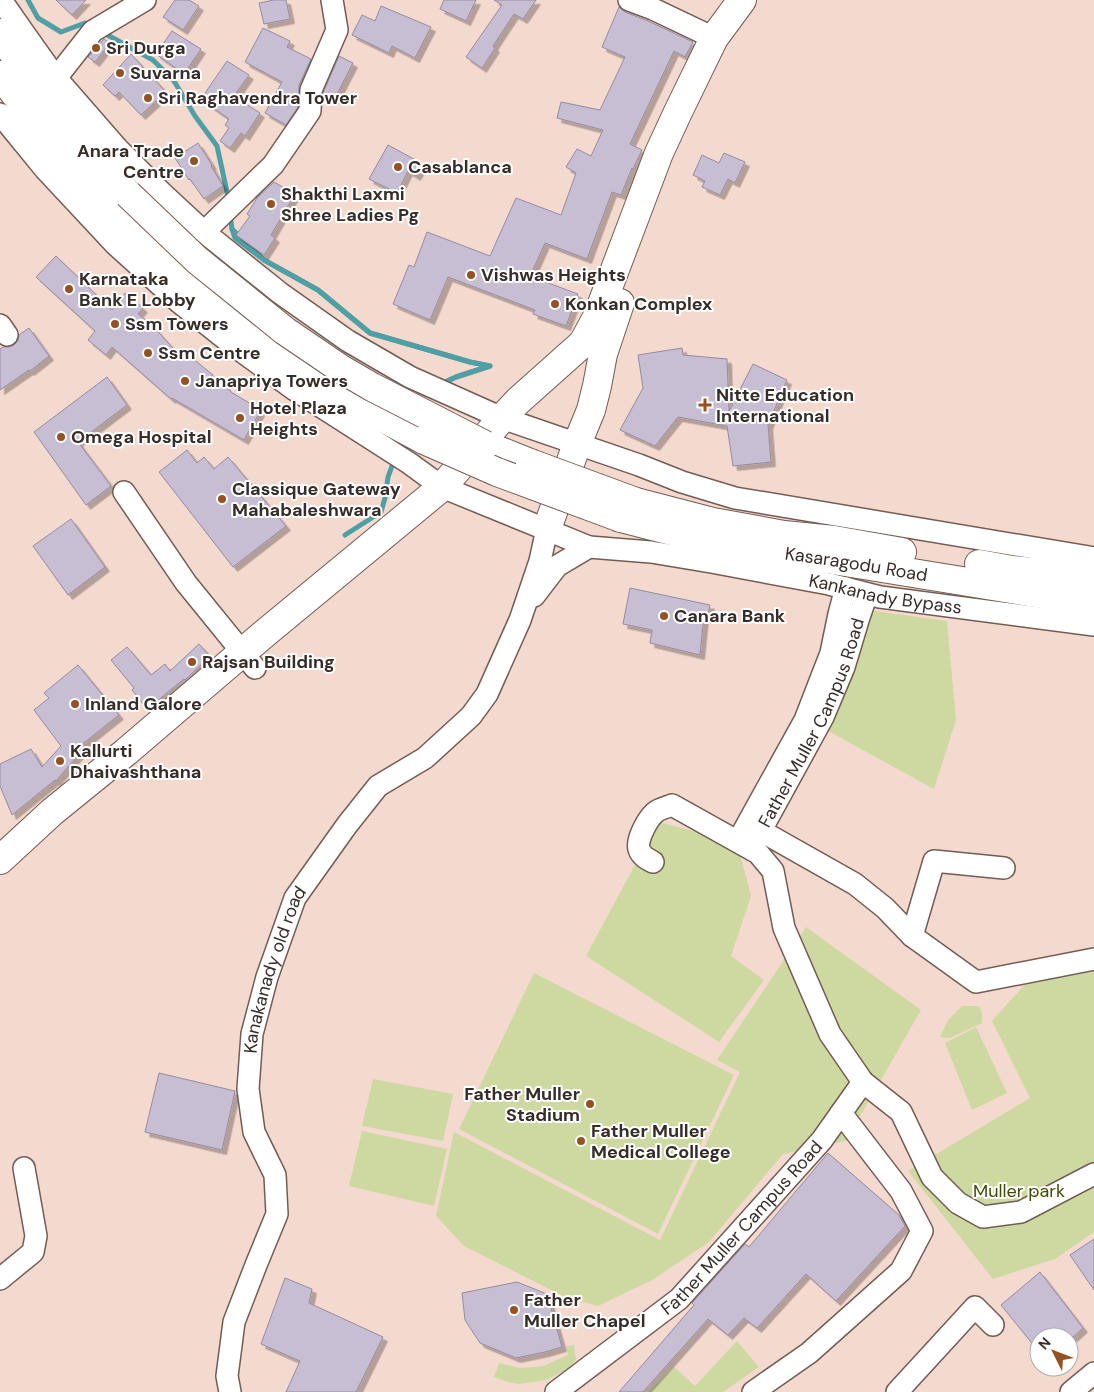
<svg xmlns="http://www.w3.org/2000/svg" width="1094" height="1392" font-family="'DM Sans',sans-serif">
<defs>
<filter id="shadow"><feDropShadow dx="4.5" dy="4.5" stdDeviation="0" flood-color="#0004"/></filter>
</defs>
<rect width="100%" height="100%" fill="#f4d9cf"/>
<g fill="#ced9a2">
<polygon points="838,606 947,621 956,720 934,789 810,721"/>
<polygon points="658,822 737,842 751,896 731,956 764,980 719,1042 586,956"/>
<polygon points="806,927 921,1010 846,1141 783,1154 709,1242 652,1280 598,1306 563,1296 464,1246 436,1216 454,1132 660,1240 740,1072 717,1060"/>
<polygon points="1094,962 1094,1232 1055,1259 993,1279 908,1171 1030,1098 992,1021 1037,971"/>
<polygon points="534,973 734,1075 658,1234 459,1129"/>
<polygon points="962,1006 979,1006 982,1013 982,1023 950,1038 940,1037 948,1020"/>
<polygon points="976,1027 1007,1093 972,1110 945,1043"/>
<polygon points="373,1079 453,1094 443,1141 362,1126"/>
<polygon points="362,1131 447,1149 434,1206 349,1186"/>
<polygon points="737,1341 759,1367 723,1392 648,1392 674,1367 695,1386"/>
<polygon points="574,1345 576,1360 568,1369 546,1380 519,1384 507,1382 494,1377 499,1363 521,1368 543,1366 568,1355 566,1346"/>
</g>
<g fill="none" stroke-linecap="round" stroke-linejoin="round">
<g stroke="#4f9fa4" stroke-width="5">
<polyline points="28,0 38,18 61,32 85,23 90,26"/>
<polyline points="102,32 153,60 174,81 195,116 217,146 229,201"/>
<polyline points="230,214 232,229 264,260 318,290 370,333 470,362 490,366 456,377 441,384"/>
<polyline points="232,229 235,238 264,260 318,290 370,333 470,362 490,366 456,377 441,384"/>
<polyline points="345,535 381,512 385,498 388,477 392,466"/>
</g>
</g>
<g fill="#c8bed4" stroke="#948ba0" filter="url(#shadow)">
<polygon points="56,0 86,0 72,15"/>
<polygon points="175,0 189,0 199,6 183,30 163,17"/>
<polygon points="274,0 286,0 290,19 264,24 259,3"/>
<polygon points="444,0 476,0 466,21 440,9"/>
<polygon points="494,0 536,0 523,19 514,14 493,46 495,48 482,68 466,57 502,5"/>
<polygon points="381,6 431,27 415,58 392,46 389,53 352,35 362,15 375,21"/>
<polygon points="619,7 625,12 648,21 693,42 685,57 674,51 630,144 642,150 633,169 632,168 621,195 612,192 587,259 545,243 532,272 536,274 535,278 578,294 566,326 533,314 535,310 448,277 430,320 393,304 409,265 414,267 427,232 490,256 516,198 561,215 576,173 566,167 577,149 591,156 603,130 557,118 561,102 600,110 625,57 602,47"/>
<polygon points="263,28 290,41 287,47 311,59 299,85 298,107 286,125 265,113 282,82 245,62"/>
<polygon points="172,31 201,49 184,74 156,54"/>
<polygon points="104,39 110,43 95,62 88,57"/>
<polygon points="131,54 166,92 141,115 119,92 115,96 103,85"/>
<polygon points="339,56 353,63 334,100 323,93"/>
<polygon points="227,61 249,75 234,96 260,113 245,136 241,133 230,148 220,141 229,128 225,125 229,119 201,99"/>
<polygon points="198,143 212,165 211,166 223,186 204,199 190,179 189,180 175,158"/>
<polygon points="388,145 423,164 416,176 408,171 397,193 369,179"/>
<polygon points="724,153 745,162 735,183 728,179 720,195 702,187 705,181 693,175 702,155 719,163"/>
<polygon points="274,182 295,194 271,235 275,238 264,255 236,235 250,216 247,214 257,198"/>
<polygon points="56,256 112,310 125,293 143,308 138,314 151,324 182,358 186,353 213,375 210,379 231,391 231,392 261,410 244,440 172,398 171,399 112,347 106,355 88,340 95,331 36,277"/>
<polygon points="29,328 49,356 30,371 29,370 0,390 0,349 3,347 9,347 14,345 18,341 19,335"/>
<polygon points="682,348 683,355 727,359 729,411 753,364 787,380 768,425 771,462 733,466 727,426 678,417 655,446 620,430 643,388 638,355"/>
<polygon points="107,377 127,405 78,442 111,486 86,505 34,432"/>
<polygon points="187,450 197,463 204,457 214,469 228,457 286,526 233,567 159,472"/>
<polygon points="71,519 105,567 68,595 33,546"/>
<polygon points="630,588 710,605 708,616 704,616 700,655 650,643 652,630 623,624"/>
<polygon points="199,644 210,656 185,680 184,679 147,709 132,690 134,688 111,660 127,647 151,675 165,664 170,671"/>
<polygon points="78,665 119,715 75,750 79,754 56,781 55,780 12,815 0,786 0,764 31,749 42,767 61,746 34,710 49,698 44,693"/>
<polygon points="159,1073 235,1091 222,1150 145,1132"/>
<polygon points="828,1153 899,1215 905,1226 836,1301 806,1274 757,1328 744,1318 728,1335 708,1319 643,1392 619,1392 694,1305 692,1303 745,1244 749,1247"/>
<polygon points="1094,1239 1094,1290 1070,1255"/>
<polygon points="1040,1272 1083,1328 1073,1337 1039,1337 1039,1352 1001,1305"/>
<polygon points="285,1278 312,1289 309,1303 383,1337 356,1392 286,1392 300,1361 261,1344"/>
<polygon points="517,1282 547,1294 562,1347 545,1352 516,1358 480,1343 465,1320 462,1293"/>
</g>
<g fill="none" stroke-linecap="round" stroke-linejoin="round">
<defs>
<g id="minor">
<polyline points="1,0 24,33 56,78 117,148 162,193 204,232 280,293 348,341 410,377 502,418 639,465 682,482 735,498 1094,558"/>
<polyline points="629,0 653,9 714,38"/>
<polyline points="56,78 93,31 145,0"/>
<path id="s1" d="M0 114 45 169 116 245 179 302 233 345 295 390 409 463 442 487 589 547 651 552 711 562 829 584 880 597 1094 625"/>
<polyline points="204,232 273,165 310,111 311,90 337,30 332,0"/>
<polyline points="0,325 7,335"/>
<polyline points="124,492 186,583 255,668"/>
<polyline points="534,596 557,566 589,547"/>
<polyline points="761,831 855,884 885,908 912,936 976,982 1094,959"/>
<polyline points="738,841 805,720 831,653 839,614 846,588"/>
<path id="s2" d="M754 843 823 717 844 667 859 617 867 594"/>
<path d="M653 862C647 859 641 856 639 849 636 839 649 816 657 811 662 808 668 807 672 805L758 853 773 871 784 928 830 1034 863 1082 901 1112 932 1177 958 1203 983 1217 1021 1212 1094 1174"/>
<polyline points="912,936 934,861 1004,868"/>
<polyline points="0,1279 33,1252 36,1236 24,1168"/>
<path id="s3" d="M230 1392 227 1376 234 1322 256 1265 277 1214 275 1175 254 1132 248 1089 252 1034 267 977 295 898 347 825 378 786 425 758 471 716 487 694 520 620 540 561 547 529"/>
<path id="s4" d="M556 1392 679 1299 822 1140 863 1082"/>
<polyline points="753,1392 809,1353 901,1271 922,1231 901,1191 841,1113"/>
<polyline points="897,1392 975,1307 993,1325"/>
<polyline points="1071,1392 1094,1373"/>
</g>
<polyline id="major" points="0,860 52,812 126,752 264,634 442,487"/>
<g id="highway">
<polyline points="0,33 23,68 67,126 128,194"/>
<polyline points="0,75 52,141 115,212 175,271 210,300 311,375 349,400 424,440"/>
<polyline points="485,445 530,463"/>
<polyline points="442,487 502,418 518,401 583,343 597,317 636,214 659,153 678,112 714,38 742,0"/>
<polyline points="636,502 713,522 784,535 834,540 902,552"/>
<path id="s5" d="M621 518 726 545 833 560 1066 598 1094 601"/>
<polyline points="547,529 577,444 591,410 597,386 603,354 620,303"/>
<polyline points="979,564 1012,570 1094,578"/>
</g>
</defs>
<use href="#minor" stroke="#725c53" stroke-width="24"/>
<use href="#major" stroke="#725c53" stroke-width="30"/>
<use href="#highway" stroke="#725c53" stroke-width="30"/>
<use href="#minor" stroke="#fff" stroke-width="21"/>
<use href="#major" stroke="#fff" stroke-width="28"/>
<use href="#highway" stroke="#fff" stroke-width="28"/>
<defs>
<g id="highway-bridge">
<polyline points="128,194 197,260 285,331 341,369 372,387 485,445"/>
<polyline points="424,440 497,472 621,518"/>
<polyline points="530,463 636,502"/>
</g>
</defs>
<use href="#highway-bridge" stroke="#725c53" stroke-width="30" stroke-linecap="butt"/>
<use href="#highway-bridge" stroke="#fff" stroke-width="28"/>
</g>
<g fill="#955122" stroke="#fff" stroke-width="2">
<circle cx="96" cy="48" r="5"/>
<circle cx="120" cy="73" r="5"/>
<circle cx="148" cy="98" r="5"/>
<circle cx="194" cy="161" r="5"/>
<circle cx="398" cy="167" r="5"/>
<circle cx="271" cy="204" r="5"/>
<circle cx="471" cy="275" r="5"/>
<circle cx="69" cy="289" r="5"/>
<circle cx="555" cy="304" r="5"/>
<circle cx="115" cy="324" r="5"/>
<circle cx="148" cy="353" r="5"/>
<circle cx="185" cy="381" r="5"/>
<path d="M702.5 397.5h5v5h5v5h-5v5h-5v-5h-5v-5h5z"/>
<circle cx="240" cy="418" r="5"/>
<circle cx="61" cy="437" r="5"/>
<circle cx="222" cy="499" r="5"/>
<circle cx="664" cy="616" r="5"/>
<circle cx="192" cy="662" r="5"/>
<circle cx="75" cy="704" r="5"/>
<circle cx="60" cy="761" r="5"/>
<circle cx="590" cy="1104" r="5"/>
<circle cx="581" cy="1141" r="5"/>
<circle cx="514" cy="1310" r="5"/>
</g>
<g text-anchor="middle" stroke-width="4" stroke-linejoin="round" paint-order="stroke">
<g font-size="18" font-weight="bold" fill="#362c28" stroke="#fff" text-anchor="start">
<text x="106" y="54">Sri Durga</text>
<text x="130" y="79">Suvarna</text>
<text x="158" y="104">Sri Raghavendra Tower</text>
<text x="184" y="157" text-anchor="end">Anara Trade<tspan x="184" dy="21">Centre</tspan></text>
<text x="408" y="173">Casablanca</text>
<text x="281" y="200">Shakthi Laxmi<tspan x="281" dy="21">Shree Ladies Pg</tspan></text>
<text x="481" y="281">Vishwas Heights</text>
<text x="79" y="285">Karnataka<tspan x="79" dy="21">Bank E Lobby</tspan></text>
<text x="565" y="310">Konkan Complex</text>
<text x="125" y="330">Ssm Towers</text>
<text x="158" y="359">Ssm Centre</text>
<text x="195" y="387">Janapriya Towers</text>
<text x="716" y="401">Nitte Education<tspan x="716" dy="21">International</tspan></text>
<text x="250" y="414">Hotel Plaza<tspan x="250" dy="21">Heights</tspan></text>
<text x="71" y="443">Omega Hospital</text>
<text x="232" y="495">Classique Gateway<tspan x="232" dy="21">Mahabaleshwara</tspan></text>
<text x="674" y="622">Canara Bank</text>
<text x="202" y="668">Rajsan Building</text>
<text x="85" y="710">Inland Galore</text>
<text x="70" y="757">Kallurti<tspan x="70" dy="21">Dhaivashthana</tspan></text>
<text x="580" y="1100" text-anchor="end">Father Muller<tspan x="580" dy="21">Stadium</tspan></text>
<text x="591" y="1137">Father Muller<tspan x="591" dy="21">Medical College</tspan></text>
<text x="524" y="1306">Father<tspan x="524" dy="21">Muller Chapel</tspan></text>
</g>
<g font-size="18" fill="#362c28" stroke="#fff">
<text dy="6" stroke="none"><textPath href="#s5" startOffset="240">Kasaragodu Road</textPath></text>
<text dy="6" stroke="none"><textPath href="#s1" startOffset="1041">Kankanady Bypass</textPath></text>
<text dy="6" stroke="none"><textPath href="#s2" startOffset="134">Father Muller Campus Road</textPath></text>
<text dy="6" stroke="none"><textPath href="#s3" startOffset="440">Kanakanady old road</textPath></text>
<text dy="6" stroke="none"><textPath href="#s4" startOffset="249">Father Muller Campus Road</textPath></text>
</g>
<g font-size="18" fill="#414a04" stroke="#fff">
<text x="1019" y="1197">Muller park</text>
</g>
</g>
<g transform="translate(1054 1352) rotate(312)"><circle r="24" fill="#ffffff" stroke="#afaba9"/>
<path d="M0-4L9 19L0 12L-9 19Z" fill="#955122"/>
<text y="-8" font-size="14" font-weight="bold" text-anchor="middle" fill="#362c28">N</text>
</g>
</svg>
